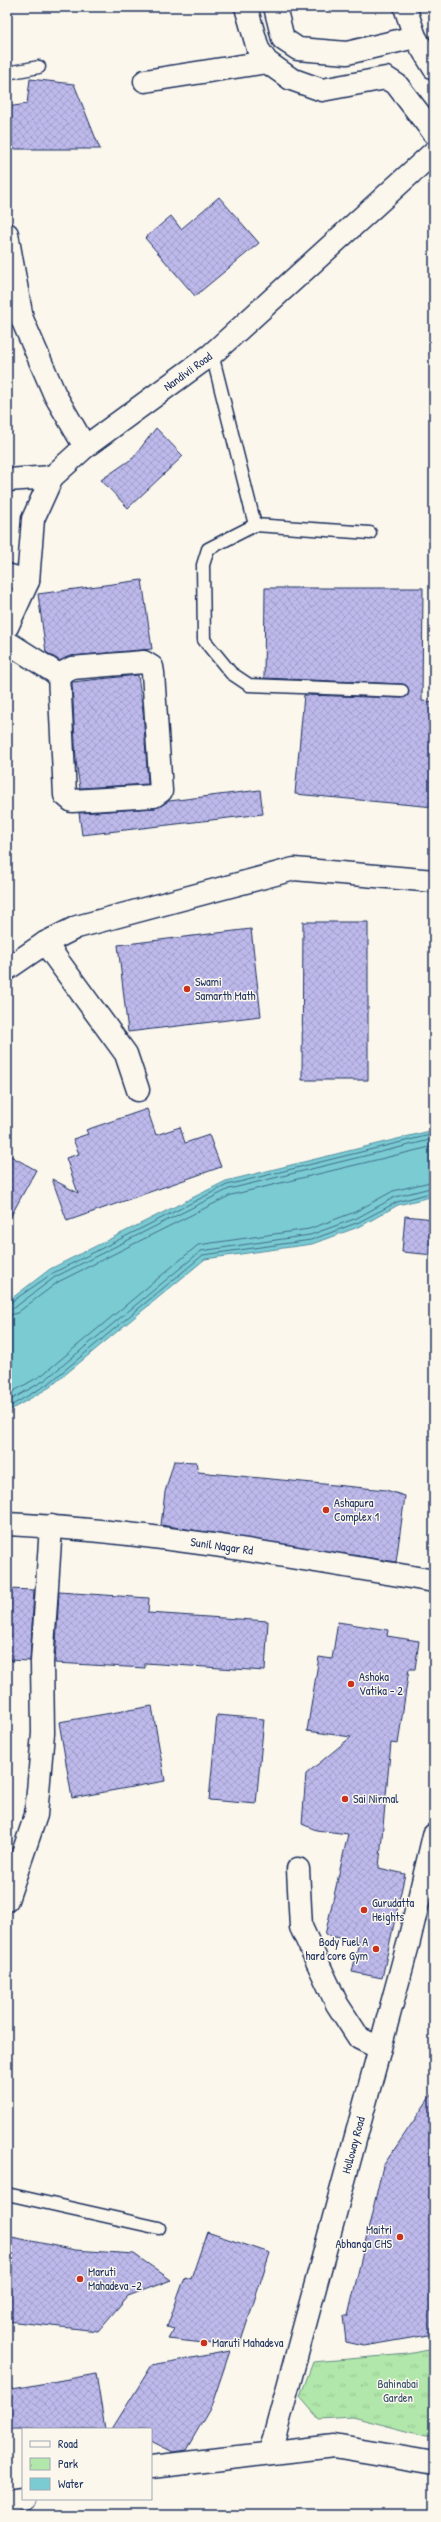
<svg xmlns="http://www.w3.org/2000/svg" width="441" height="2522" font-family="'Patrick Hand',sans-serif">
<defs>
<pattern id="park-tufts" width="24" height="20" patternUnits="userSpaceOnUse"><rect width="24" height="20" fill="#b1e7aa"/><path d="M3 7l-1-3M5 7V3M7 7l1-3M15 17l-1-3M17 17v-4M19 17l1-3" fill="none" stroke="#98c695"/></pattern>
<pattern id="building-cross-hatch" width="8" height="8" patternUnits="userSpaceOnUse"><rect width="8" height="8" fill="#bdb9eb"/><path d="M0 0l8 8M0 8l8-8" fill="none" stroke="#a29fcc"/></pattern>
</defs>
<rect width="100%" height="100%" fill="#fbf7ec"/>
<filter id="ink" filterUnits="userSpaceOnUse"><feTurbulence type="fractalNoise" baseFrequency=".025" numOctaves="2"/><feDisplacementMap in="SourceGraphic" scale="8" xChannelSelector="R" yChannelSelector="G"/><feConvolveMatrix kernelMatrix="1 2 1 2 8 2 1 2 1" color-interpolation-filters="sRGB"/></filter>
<g filter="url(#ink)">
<polygon fill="url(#park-tufts)" stroke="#668b84" points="434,2349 434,2435 426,2436 353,2417 319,2419 300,2397 313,2362 408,2354"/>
<polygon fill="#7acbd2" stroke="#548da4" points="434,1130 434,1196 398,1205 361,1226 312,1244 205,1259 50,1387 7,1412 7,1302 50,1269 226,1181"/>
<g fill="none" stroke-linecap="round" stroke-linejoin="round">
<g stroke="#416d8c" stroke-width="1">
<polyline points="7,1305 53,1273 227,1185 434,1134"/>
<polyline points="7,1310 14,1308 55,1277 229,1189 434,1139"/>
<polyline points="7,1316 17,1313 58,1282 231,1195 434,1146"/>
<polyline points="7,1395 42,1375 198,1245 309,1229 355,1212 393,1191 434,1181"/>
<polyline points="7,1402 45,1380 201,1251 310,1235 357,1218 395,1197 434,1187"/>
<polyline points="7,1408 48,1384 203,1255 311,1240 359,1222 397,1202 434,1192"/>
</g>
</g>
<g fill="url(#building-cross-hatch)" stroke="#1b2f5e">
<polygon points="30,79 74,84 100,149 7,149 7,107 27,104"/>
<polygon points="219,197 259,243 195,296 145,238 171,216 181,229"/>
<polygon points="156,428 183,456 128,508 101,480 133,458"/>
<polygon points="142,580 152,649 71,656 60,661 46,652 38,594"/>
<polygon points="265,588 423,588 422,701 434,702 434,807 295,794 304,695 402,698 408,695 409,691 406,685 402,684 264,678"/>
<polygon points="138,675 143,711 148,784 80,788 76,761 72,682"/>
<polygon points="260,790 263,814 82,835 79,813 155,808 169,801"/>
<polygon points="303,922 368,922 368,1080 302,1080"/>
<polygon points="251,929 261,1016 128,1032 118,945"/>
<polygon points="147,1109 156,1135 180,1127 185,1143 209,1135 221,1167 67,1221 52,1179 78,1193 66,1158 79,1154 73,1139 88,1134 86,1130"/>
<polygon points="7,1154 36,1170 7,1223"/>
<polygon points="405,1216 434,1219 434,1255 402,1252"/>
<polygon points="174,1461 196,1462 198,1472 386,1490 405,1496 396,1562 161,1525 165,1492"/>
<polygon points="7,1589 34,1590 30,1661 7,1660"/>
<polygon points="59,1592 149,1598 148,1613 268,1621 265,1671 145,1663 145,1668 55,1663"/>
<polygon points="338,1622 388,1630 387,1636 419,1641 415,1669 409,1669 398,1744 391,1743 379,1868 405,1874 382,1978 352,1972 359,1942 325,1935 348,1834 316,1830 302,1824 306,1774 351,1737 307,1731 319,1657 332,1659"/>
<polygon points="152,1706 165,1781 72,1798 59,1722"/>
<polygon points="217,1715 264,1719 256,1804 209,1800"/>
<polygon points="434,2091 434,2334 364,2346 346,2342 343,2316 348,2316 383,2166"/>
<polygon points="207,2232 270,2253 239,2347 168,2339 174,2329 167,2327 185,2277 191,2279"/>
<polygon points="7,2236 75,2250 134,2254 171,2280 128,2296 98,2331 7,2321"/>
<polygon points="230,2351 211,2407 186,2450 173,2452 151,2441 151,2429 112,2429 152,2365"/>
<polygon points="96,2374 105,2429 7,2429 7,2390"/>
</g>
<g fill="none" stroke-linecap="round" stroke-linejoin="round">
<defs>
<g id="service">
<polyline points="7,73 39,67"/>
<polyline points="212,354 255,525 370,533"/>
<polyline points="255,525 208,549 203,565 204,640 231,673 249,685 402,691"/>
<polyline points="7,2194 159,2228"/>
</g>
<g id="minor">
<polyline points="246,7 258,49 267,62 291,79 322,90 386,78 397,85 434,133"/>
<polyline points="275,7 283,39 298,49 347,53 415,37"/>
<polyline points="405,7 415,37 434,68"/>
<polyline points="145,81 267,62"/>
<polyline points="7,234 22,319 55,395 85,447"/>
<polyline points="7,480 52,477"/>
<polyline points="7,575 28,581"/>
<polyline points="7,642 59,675"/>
<polygon points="144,662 152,667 153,673 161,791 154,796 72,801 65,795 59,675 72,668"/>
<polyline points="45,943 126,1054 138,1090"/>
<polyline points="7,969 45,943 77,927 294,869 434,881"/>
<path id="s1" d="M7 1524C150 1531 293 1557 434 1581"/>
<polyline points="298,1869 301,1927 337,2004 359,2038 379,2048"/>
<polyline points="7,1900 36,1815 43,1733 42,1662 51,1526"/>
<path id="s2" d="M270 2453 409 1941 434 1835"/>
<polyline points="151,2467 334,2446 434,2463"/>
<polyline points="7,2501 23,2499"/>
</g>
<g id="tertiary">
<path id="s3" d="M7 627 28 581 33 519 52 477 85 447 212 354 434 152"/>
</g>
</defs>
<use href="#service" stroke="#1b2f5e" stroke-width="15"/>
<use href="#minor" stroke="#1b2f5e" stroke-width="25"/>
<use href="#tertiary" stroke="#1b2f5e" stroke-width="25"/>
<use href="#service" stroke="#fbf7ec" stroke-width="12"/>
<use href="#minor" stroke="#fbf7ec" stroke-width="22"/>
<use href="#tertiary" stroke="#fbf7ec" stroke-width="22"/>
</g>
</g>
<g fill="#c8321e" stroke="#fbf7ec" stroke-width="1.5">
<circle cx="187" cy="989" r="4"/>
<circle cx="326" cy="1510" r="4"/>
<circle cx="351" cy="1684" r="4"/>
<circle cx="345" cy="1799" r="4"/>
<circle cx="364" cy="1910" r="4"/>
<circle cx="376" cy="1949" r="4"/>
<circle cx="400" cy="2237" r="4"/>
<circle cx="80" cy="2279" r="4"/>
<circle cx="204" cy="2343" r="4"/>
</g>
<g text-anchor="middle" stroke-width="3" stroke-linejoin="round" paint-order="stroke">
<g font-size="12" fill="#1b2f5e" stroke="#fbf7ec">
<text dy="4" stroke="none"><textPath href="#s3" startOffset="331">Nandivii Road</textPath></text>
<text dy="4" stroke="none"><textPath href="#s1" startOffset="216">Sunil Nagar Rd</textPath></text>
<text dy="4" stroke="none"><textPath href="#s2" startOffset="319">Holloway Road</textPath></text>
</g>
<g font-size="12" fill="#1b2f5e" stroke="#fbf7ec" text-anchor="start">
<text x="195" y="986">Swami<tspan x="195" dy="14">Samarth Math</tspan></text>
<text x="334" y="1507">Ashapura<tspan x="334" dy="14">Complex 1</tspan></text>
<text x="359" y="1681">Ashoka<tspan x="359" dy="14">Vatika - 2</tspan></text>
<text x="353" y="1803">Sai Nirmal</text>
<text x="372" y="1907">Gurudatta<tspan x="372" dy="14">Heights</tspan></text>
<text x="368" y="1946" text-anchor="end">Body Fuel A<tspan x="368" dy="14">hard core Gym</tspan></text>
<text x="392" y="2234" text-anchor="end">Maitri<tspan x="392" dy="14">Abhanga CHS</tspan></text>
<text x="88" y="2276">Maruti<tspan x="88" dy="14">Mahadeva -2</tspan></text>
<text x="212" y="2347">Maruti Mahadeva</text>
</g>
<g font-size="12" fill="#39546d" stroke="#fbf7ec">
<text x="398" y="2388">Bahinabai<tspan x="398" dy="14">Garden</tspan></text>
</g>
</g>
<rect width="441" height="2522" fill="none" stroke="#fbf7ec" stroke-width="24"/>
<rect x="12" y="12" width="417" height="2498" fill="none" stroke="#1b2f5e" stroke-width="1.5" filter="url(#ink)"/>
<rect x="22" y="2428" width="130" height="72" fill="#fbf7ec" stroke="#a1a7b3"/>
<rect x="30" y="2441" width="20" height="6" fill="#fbf7ec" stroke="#a1a7b3"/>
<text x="58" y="2448" font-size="12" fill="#1b2f5e">Road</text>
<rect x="30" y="2458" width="20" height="12" fill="url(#park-tufts)" stroke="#a1a7b3"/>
<text x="58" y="2468" font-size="12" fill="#1b2f5e">Park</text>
<rect x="30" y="2478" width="20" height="12" fill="#7acbd2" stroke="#a1a7b3"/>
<text x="58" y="2488" font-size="12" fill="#1b2f5e">Water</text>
</svg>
